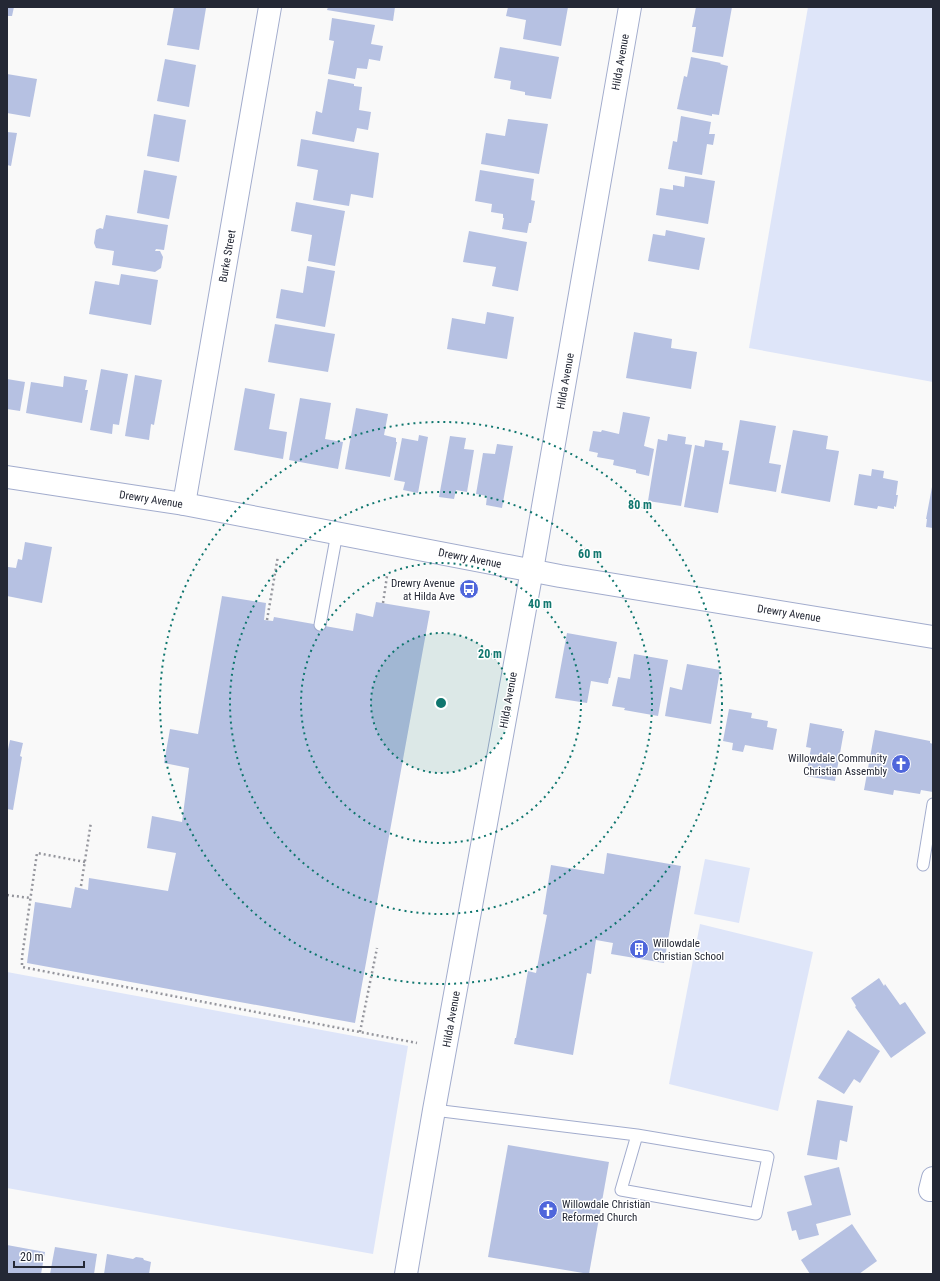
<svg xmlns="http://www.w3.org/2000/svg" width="940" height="1281" font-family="'Roboto Condensed',sans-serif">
<rect width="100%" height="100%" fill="#f9f9f9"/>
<g fill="#dee5f9">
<polygon points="808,7 933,7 933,382 749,348"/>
<polygon points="705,859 750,868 739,923 694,914"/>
<polygon points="700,924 813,952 778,1111 669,1084"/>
<polygon points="7,972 408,1046 373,1254 7,1188"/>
</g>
<g fill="#b6c1e2">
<polygon points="7,7 14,7 12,16 7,16"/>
<polygon points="174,7 198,7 206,8 199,50 167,45"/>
<polygon points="328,7 395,7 393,21 327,10"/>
<polygon points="508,7 568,7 561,46 523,39 526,20 506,16"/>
<polygon points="696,7 732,7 723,57 692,52 696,27 692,27"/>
<polygon points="332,18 375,25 371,44 383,46 380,61 369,59 367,69 357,68 355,79 328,74 334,41 329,40"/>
<polygon points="500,47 559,57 551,99 525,95 525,92 510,89 511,81 494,78"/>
<polygon points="691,57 721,63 720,64 728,66 719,115 712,114 712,116 677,109 684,76 687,77"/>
<polygon points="165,59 196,65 189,107 157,101"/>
<polygon points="7,74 37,79 30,117 7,113"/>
<polygon points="328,79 354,84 354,86 362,87 359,110 371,112 368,130 357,128 354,142 312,134 316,111 322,113"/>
<polygon points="154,114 186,120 179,162 147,156"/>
<polygon points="681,116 711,122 709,134 715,134 713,145 707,144 702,175 668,169 673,141 677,142"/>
<polygon points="508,119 548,124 539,174 481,164 486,133 505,136"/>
<polygon points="7,132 17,133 11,166 7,165"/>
<polygon points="301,139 379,153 373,198 351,194 349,206 313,200 318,170 297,166"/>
<polygon points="144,170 177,176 169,219 137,213"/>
<polygon points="480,170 534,179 531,200 535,201 531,223 529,223 527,233 502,229 504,218 503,218 503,214 491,212 492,204 475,201"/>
<polygon points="685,176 715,181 708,224 656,215 660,188 673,190 673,185 684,187"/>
<polygon points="296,202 345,211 335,266 308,261 312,235 291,231"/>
<polygon points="106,215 168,225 164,250 156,249 155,251 160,251 163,257 161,268 155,272 112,265 114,251 96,248 94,243 96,230 100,228 103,229"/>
<polygon points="666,230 705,238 699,270 648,261 653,234 665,236"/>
<polygon points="469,231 527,242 518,291 492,286 496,267 463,262"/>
<polygon points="307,266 335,271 325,327 276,318 281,289 303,293"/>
<polygon points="121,274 158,280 151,325 89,314 95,281 119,285"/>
<polygon points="487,312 514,317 507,359 447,349 452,318 485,324"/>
<polygon points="275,324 335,334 328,372 268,362"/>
<polygon points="634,332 672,339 671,348 697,352 691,389 626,378"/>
<polygon points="101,369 128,374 119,425 113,424 112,434 90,430"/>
<polygon points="135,375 162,380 154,425 151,424 149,440 125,436"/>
<polygon points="64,376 87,380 85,390 88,390 82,423 26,413 31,382 63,387"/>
<polygon points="7,379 25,382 20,411 7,409"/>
<polygon points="245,388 275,394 269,429 287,432 283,459 234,450"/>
<polygon points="300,398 331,403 325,439 343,442 338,469 289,460"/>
<polygon points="356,408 388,414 384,435 396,438 396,442 397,442 390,477 345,469"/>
<polygon points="623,412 650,417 644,446 654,449 649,476 636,473 636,470 613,465 614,460 597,457 598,453 589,451 593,431 601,432 602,430 619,434"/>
<polygon points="740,420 776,426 769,463 781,465 776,492 729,484"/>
<polygon points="793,430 828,436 826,449 839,451 830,502 781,493"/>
<polygon points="668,434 686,437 685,444 692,445 681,506 648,501 658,439 667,441"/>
<polygon points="419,435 428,437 418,493 403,490 405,482 394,480 402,438 418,441"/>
<polygon points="450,436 466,438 464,449 474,450 467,492 456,490 454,499 439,497"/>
<polygon points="705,440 723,443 722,450 729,451 718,513 684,507 695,445 704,447"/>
<polygon points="497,444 513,446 502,508 486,505 487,496 476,494 483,453 495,454"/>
<polygon points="872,469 884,471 883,478 898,481 896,495 898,495 896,507 894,506 894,509 878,506 877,509 854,505 859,474 871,476"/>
<polygon points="932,487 933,487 933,528 926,527 927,519 926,519"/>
<polygon points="25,542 52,547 42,603 7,596 8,567 16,568 18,559 22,560"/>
<polygon points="222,596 266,603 264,620 273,621 274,617 353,631 356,613 373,617 376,602 430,611 355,1023 27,963 35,902 71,908 75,887 88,890 89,878 168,891 176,853 147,848 152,816 182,822 189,768 164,763 170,729 198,734"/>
<polygon points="567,633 617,642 610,678 609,678 608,684 591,681 587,703 555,698"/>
<polygon points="634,654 668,660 658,716 624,710 625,708 612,706 618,677 630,679"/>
<polygon points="687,664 720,670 711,724 665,716 670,687 682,690"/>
<polygon points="729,709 752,713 751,718 768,721 767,727 777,729 773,750 745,745 743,752 732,750 733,743 723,741"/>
<polygon points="810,723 842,729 842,731 844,731 835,781 806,776 811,748 806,747"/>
<polygon points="875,730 930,741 930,743 933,744 933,792 921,790 920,794 894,790 893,795 864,790"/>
<polygon points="10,740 23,743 20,756 22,757 13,810 7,809 7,754"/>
<polygon points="607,853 681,866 664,963 611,954 613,943 596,940 591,974 587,973 573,1055 514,1044 515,1038 516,1038 528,971 536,973 547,915 543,914 551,865 604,874"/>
<polygon points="879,978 884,986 885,984 900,1005 905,1002 926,1033 891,1058 855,1007 856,1006 851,998"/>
<polygon points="848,1030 880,1051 860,1083 854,1079 844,1094 818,1078"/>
<polygon points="817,1100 853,1106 847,1142 840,1140 837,1160 807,1155"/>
<polygon points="508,1145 609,1162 589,1274 488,1257"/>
<polygon points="839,1167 851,1215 816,1224 819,1235 799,1240 796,1230 792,1231 787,1212 812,1205 804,1176"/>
<polygon points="852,1224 877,1261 859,1274 810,1274 801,1260"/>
<polygon points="7,1245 45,1252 41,1274 7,1274"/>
<polygon points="55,1247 97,1254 94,1274 50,1274"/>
<polygon points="107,1254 133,1259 136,1257 143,1258 144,1260 151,1262 149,1274 104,1274"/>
</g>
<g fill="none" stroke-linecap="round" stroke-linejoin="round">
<defs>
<g id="service">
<polyline points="320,625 337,533"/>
<polyline points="923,865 933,804"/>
<polyline points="434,1110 637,1135 768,1157 756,1214 621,1190 637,1135"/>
</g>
<g id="minor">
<polyline points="184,504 270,7"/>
<polyline points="933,1178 930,1190 933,1190"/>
</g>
<g id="tertiary">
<polyline points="7,477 184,504 560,576 933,637"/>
<polyline points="406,1274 434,1110 532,570 630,7"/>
</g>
</defs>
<use href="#service" stroke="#a2accd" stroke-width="13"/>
<use href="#minor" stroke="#a2accd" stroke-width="24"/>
<use href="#tertiary" stroke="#a2accd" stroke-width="24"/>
<g stroke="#95969d" stroke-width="2.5" stroke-dasharray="2 3" stroke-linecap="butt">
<polyline points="383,603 387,576"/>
<polyline points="267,620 278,556"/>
<polyline points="85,862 37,853 22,957 22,967 417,1043"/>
<polyline points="81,886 91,822"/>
<polyline points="7,895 30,898"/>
<polyline points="360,1032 377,948"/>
</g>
<use href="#service" stroke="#fff" stroke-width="11"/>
<use href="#minor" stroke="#fff" stroke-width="22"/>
<use href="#tertiary" stroke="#fff" stroke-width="22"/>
</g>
<circle cx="441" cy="703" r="70" fill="#0f766e" fill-opacity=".12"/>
<g fill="none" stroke="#0f766e" stroke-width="2" stroke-dasharray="2 4">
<circle cx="441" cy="703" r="70"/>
<circle cx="441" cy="703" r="140"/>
<circle cx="441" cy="703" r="211"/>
<circle cx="441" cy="703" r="281"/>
</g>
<defs>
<symbol id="bus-disc" viewBox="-11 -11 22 22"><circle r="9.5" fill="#4f66db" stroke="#fff"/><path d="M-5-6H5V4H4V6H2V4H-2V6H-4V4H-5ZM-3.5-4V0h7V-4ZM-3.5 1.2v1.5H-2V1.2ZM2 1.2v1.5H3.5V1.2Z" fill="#fff"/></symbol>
<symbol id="church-disc" viewBox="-11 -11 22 22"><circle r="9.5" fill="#4f66db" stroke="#fff"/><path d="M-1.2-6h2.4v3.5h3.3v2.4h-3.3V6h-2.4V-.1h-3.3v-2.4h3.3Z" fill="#fff"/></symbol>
<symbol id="building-disc" viewBox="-11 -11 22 22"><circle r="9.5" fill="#4f66db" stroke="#fff"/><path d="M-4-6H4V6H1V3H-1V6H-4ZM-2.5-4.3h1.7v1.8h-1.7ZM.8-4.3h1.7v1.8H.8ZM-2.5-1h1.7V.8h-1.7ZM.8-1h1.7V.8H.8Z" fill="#fff"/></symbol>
</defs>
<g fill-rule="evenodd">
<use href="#bus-disc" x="458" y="578" width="22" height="22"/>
<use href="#church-disc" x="890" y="753" width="22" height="22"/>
<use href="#building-disc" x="628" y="938" width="22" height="22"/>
<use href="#church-disc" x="537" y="1199" width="22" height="22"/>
</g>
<g text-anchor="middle" stroke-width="3" stroke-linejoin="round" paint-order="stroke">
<g font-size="11" fill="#242835" stroke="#fff">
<text transform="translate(620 62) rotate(-80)" y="4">Hilda Avenue</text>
<text transform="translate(227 256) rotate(-80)" y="4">Burke Street</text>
<text transform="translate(565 381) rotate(-80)" y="4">Hilda Avenue</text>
<text transform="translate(151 499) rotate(9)" y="4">Drewry Avenue</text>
<text transform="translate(470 558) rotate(11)" y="4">Drewry Avenue</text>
<text transform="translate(789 613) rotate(9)" y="4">Drewry Avenue</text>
<text transform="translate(508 700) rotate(-80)" y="4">Hilda Avenue</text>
<text transform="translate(451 1019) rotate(-80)" y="4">Hilda Avenue</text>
</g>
<g font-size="11" fill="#242835" stroke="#fff" text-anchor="end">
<text x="455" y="587">Drewry Avenue<tspan x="455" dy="13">at Hilda Ave</tspan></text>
<text x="887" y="762">Willowdale Community<tspan x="887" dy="13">Christian Assembly</tspan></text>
<text x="653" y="947" text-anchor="start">Willowdale<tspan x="653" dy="13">Christian School</tspan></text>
<text x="562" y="1208" text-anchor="start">Willowdale Christian<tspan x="562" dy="13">Reformed Church</tspan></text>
</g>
</g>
<circle cx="441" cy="703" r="6" fill="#0f766e" stroke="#fff" stroke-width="2"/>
<g font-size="12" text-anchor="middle" font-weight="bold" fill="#0f766e" stroke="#fff" stroke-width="3" stroke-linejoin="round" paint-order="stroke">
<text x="640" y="509">80 m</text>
<text x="590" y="558">60 m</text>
<text x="540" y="608">40 m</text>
<text x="490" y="658">20 m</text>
</g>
<rect width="940" height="1281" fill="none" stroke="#242835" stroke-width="16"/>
<path d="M14 1261v6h70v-6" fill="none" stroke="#242835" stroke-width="2"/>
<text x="20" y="1261" font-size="12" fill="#242835" stroke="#ffffff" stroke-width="3" paint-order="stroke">20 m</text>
</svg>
